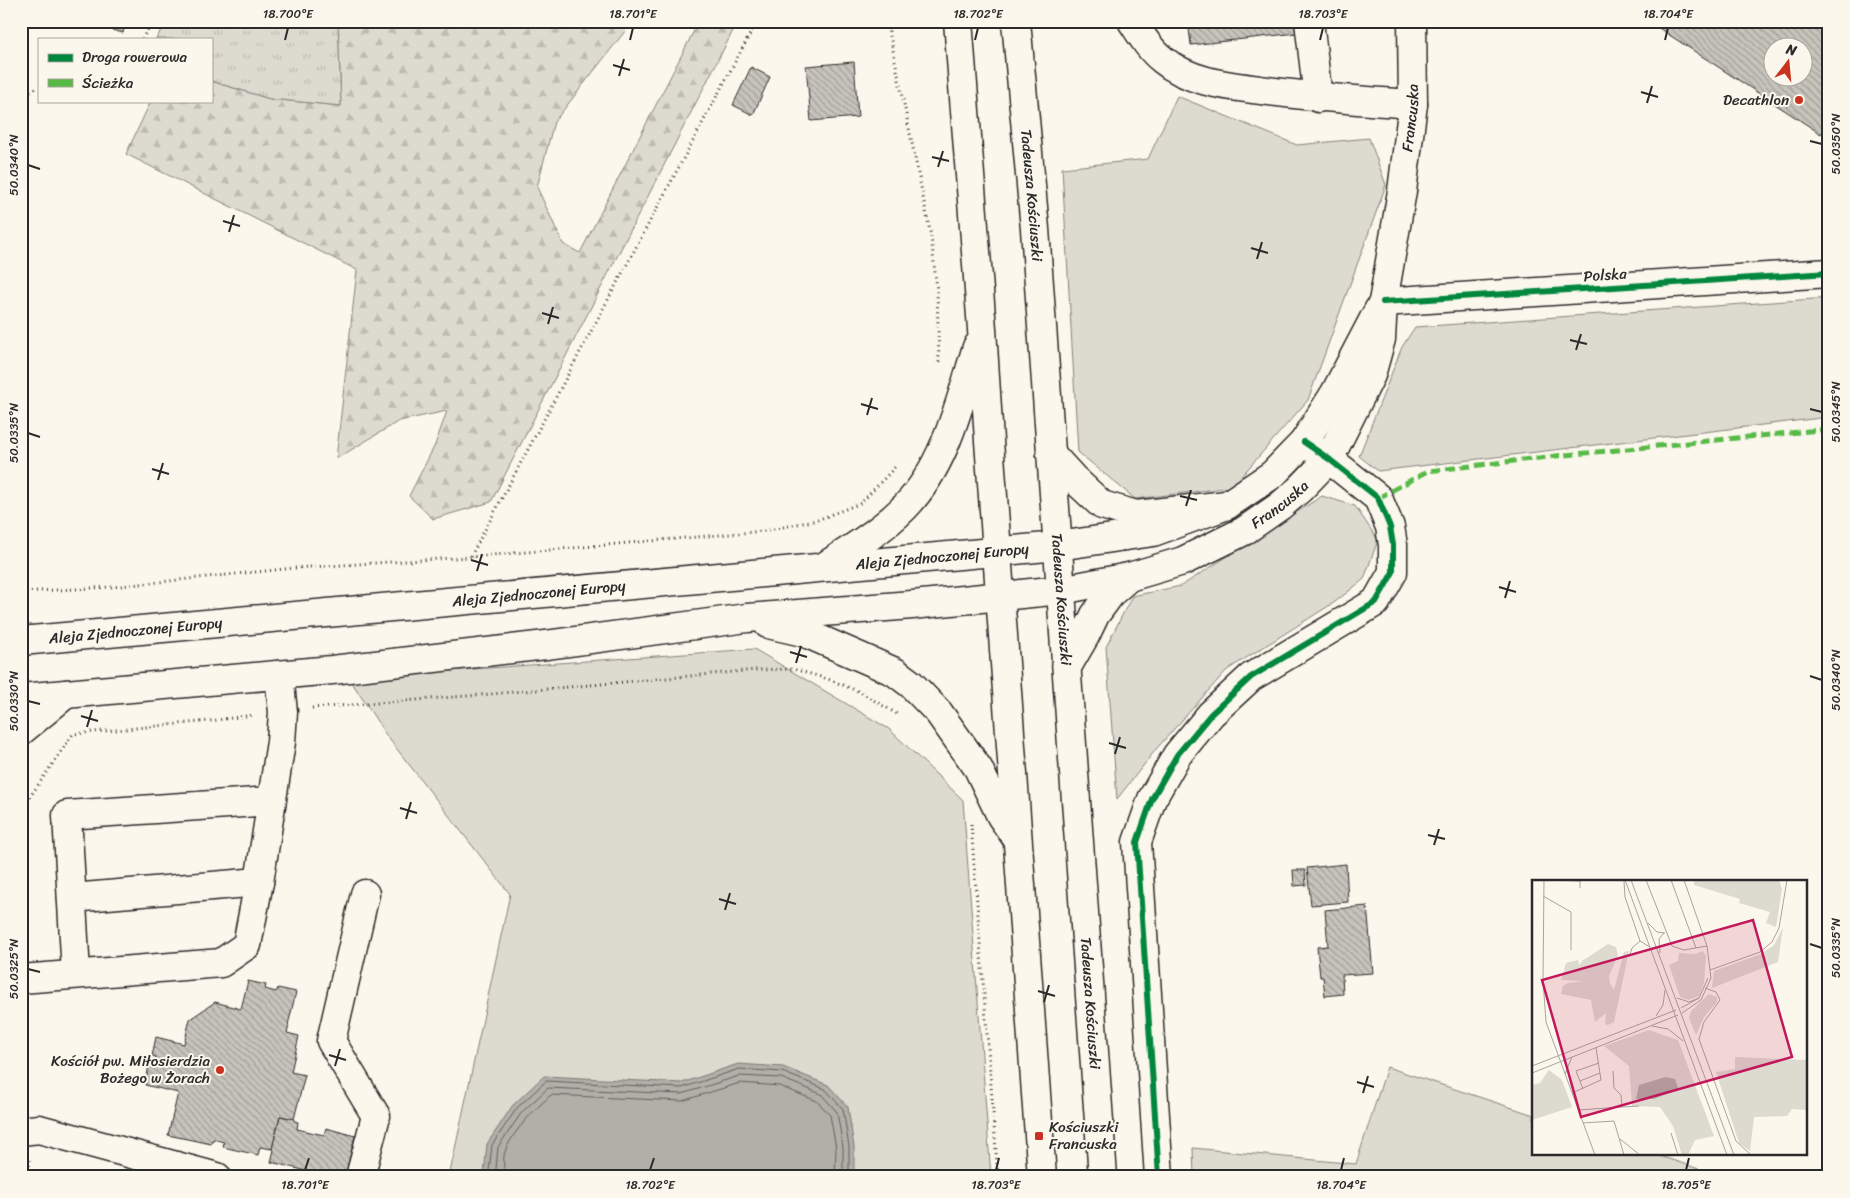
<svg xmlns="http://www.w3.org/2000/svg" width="1850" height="1198" font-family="Sriracha,sans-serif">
<defs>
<pattern id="forest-firs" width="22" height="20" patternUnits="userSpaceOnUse" patternTransform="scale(1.25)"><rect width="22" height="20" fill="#dddad0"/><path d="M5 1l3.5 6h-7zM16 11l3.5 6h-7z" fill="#bebbb3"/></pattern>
<pattern id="park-tufts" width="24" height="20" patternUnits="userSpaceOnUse" patternTransform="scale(1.25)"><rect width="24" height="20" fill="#dddad0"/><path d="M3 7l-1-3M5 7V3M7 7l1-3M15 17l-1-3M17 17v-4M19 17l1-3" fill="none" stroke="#bebbb3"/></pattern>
<pattern id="building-back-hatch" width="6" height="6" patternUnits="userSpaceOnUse" patternTransform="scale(1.25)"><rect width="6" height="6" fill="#c7c4bc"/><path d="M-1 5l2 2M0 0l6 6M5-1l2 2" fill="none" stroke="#a29f99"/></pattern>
</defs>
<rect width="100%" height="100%" fill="#fbf7ec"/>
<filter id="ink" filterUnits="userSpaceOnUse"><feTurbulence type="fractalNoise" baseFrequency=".02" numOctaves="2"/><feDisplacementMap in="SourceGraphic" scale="10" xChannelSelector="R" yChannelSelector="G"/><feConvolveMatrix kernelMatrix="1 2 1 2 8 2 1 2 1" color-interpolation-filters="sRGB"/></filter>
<g filter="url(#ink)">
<g fill="#dddad0" stroke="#84827e">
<polygon points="1177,96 1297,145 1369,138 1386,185 1308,400 1232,487 1135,499 1078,452 1062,168 1148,159"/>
<polygon points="1829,298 1829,417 1378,471 1359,456 1402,347 1415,327"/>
<polygon points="1322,496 1355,506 1378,540 1364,579 1335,602 1227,670 1157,748 1117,799 1106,647 1132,596 1181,586"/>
<polygon points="754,649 889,729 963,800 991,1177 449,1177 510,894 386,735 349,678"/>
<polygon points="1387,1067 1534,1115 1534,1154 1654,1154 1723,1177 1194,1177 1193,1148 1356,1164"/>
</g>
<polygon fill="url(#forest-firs)" stroke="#84827e" points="338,21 633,21 554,122 537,187 563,244 580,253 699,21 738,21 491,502 433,519 409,496 435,445 447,411 399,421 336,459 357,270 126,154 151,101 211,101 211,81 270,99 341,106"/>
<polygon fill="url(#park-tufts)" stroke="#84827e" points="166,21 338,21 341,106 270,99 211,81 211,39 156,39"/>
<polygon fill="#b1afa7" stroke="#7b7a75" points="738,1064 783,1067 828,1085 848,1107 854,1147 854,1177 490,1177 484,1174 487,1144 513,1105 544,1076 682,1083"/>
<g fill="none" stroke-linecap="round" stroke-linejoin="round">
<g stroke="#61605d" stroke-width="1">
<polyline points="491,1177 489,1171 492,1145 517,1108 546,1081 682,1088 739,1069 782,1072 825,1089 843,1109 849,1147 849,1177"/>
<polyline points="497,1177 496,1169 498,1147 522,1112 548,1088 682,1094 739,1076 781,1078 821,1094 837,1112 843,1147 843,1177"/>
<path d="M505 1177C504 1168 502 1158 506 1149 514 1130 535 1109 551 1095L682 1101 740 1083 779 1086 817 1101 830 1115 836 1148 835 1177"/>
</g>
</g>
<g fill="url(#building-back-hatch)" stroke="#2b2b2b" fill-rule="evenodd">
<polygon points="79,21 126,21 123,33"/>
<polygon points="1188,21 1296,21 1297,33 1191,45"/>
<path d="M1648 21H1829V122L1821 134ZM1772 48H1802V78H1772Z"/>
<polygon points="854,62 858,117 811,121 806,66"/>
<polygon points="751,67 770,77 753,115 733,105"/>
<polygon points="1346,864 1348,902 1311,905 1307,868"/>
<polygon points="1293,870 1305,870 1306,885 1294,886"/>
<polygon points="1367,906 1373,973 1342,975 1343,994 1325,996 1323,977 1320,977 1317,947 1328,946 1325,910"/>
<polygon points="248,981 266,985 265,989 276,992 278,988 296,992 288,1025 289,1026 287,1033 299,1036 291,1072 305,1075 294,1119 280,1116 272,1149 260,1147 258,1155 223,1147 224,1142 213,1139 211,1144 168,1135 178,1093 145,1085 149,1066 153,1068 156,1057 152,1056 156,1037 184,1044 190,1019 215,1002 241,1009"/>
<polygon points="280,1116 294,1119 294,1121 298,1122 297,1129 324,1135 326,1128 355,1136 345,1177 330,1177 271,1162 274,1150 272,1149"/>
</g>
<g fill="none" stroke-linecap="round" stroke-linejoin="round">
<defs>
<g id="minor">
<path d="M1132 21C1141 35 1150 50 1163 60 1192 84 1233 86 1268 91 1316 97 1364 101 1413 104"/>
<polyline points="1309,21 1318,98"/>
<polyline points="1383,302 1829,273"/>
<polyline points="1058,546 1153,532 1227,505 1273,474 1304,442 1335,393 1379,309"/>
<path id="s1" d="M1061 590 1129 577 1183 561 1244 531 1280 506 1300 489 1329 459 1371 375 1381 339 1383 302 1402 191 1413 104 1412 21"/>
<polyline points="21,731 66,694"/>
<polyline points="72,898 259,882"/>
<polyline points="76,974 67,815 271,801"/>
<polyline points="21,979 221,963 247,945 259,882 281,742 283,712 279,675"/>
<polyline points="21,1131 39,1129 217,1177"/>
<polyline points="360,1177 376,1116 331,1041 365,894"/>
<polyline points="1159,1177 1137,842 1152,799 1177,755 1211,714 1251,677 1376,602 1393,572 1393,545 1390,527 1378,498 1329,459 1304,442"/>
</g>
<g id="major">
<polyline points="958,21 982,329 989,441 1042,1177"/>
<path id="s2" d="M1016 21 1035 229 1103 1177"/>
<polyline points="1051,454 1073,478 1102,505 1136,515 1227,505"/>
<path d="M825 566C853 548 882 530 905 507 946 465 960 401 977 347"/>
<polyline points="768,624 803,632 895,672 911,684 939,713 978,768 1001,816 1015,836"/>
<path id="s3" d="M21 641 1058 546"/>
<polyline points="1067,667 1085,636 1095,615 1112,592 1129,577"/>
<polyline points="21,698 332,670 546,645 747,618 912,605 1061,590"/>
</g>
</defs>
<use href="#minor" stroke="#2b2b2b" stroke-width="31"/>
<use href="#major" stroke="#2b2b2b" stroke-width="31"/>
<g stroke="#2b2b2b" stroke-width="3" stroke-dasharray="1 4" stroke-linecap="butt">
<polyline points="887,21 931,236 937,290 939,363"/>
<polyline points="142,39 153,21"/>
<polyline points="21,95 39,87"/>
<polyline points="471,556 757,21"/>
<polyline points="21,592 111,587 294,568 470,557 764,531 817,520 861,503 897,465"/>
<polyline points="312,708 480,695 756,670 793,669 828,679 860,692 897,714"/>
<polyline points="21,810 73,734 210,721 254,715"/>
<polyline points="971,824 998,1177"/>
<polyline points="21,1079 23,1101"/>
<polyline points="29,1160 30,1177"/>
</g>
<use href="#minor" stroke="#fbf7ec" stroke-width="28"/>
<use href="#major" stroke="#fbf7ec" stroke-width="28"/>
<polyline stroke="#58b947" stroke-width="5" stroke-dasharray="10 5" stroke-linecap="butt" points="1378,498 1428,471 1556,456 1829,429"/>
<defs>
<g id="cycleway">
<polyline points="1383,302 1829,273"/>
<polyline points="1159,1177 1137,842 1152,799 1177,755 1211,714 1251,677 1376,602 1393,572 1393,545 1390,527 1378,498 1329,459 1304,442"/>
</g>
</defs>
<use href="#cycleway" stroke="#fbf7ec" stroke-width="9"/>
<use href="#cycleway" stroke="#00873e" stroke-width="6"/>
</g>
</g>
<path fill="none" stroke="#2b2b2b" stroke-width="2" d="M285 40 288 28M630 40 633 28M975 40 978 28M1320 40 1323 28M1665 40 1668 28M613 65 630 70M619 76 624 59M1641 92 1658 97M1647 103 1652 86M1810 141 1822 144M932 157 949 161M28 165 40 169M938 167 943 151M223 221 240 226M229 232 234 215M1251 248 1268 253M1257 259 1262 242M542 313 559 318M548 324 553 307M1570 340 1587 344M1576 350 1581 334M861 404 878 409M1810 409 1822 412M867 415 872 398M28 433 40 437M152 469 169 474M158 480 163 463M1180 496 1197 500M1186 506 1191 490M471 560 488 565M477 571 482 554M1499 587 1516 592M1505 598 1510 581M790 652 807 657M796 663 801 646M1810 676 1822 680M28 701 40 704M81 716 98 721M87 727 92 710M1109 743 1126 748M1115 754 1120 737M400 808 417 813M406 819 411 802M1428 835 1445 839M1434 845 1439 829M719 899 736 904M725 910 730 893M1810 944 1822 948M28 969 40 972M1038 991 1055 996M1044 1002 1049 985M329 1055 346 1060M335 1066 340 1049M1357 1082 1374 1087M1363 1093 1368 1076M305 1170 309 1158M650 1170 654 1158M996 1170 999 1158M1341 1170 1344 1158M1686 1170 1689 1158"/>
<g fill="#c8321e" stroke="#fbf7ec" stroke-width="2">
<circle cx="1799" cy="100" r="5"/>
<circle cx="220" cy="1070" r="5"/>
<rect x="1034" y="1131" width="10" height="10" rx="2.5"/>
</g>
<g text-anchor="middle" stroke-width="4" stroke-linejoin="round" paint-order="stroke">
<g font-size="15" fill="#2b2b2b" stroke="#fbf7ec" text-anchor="end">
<text x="1789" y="105">Decathlon</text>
<text x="210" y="1066">Kościół pw. Miłosierdzia<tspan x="210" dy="17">Bożego w Żorach</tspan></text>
<text x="1049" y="1132" text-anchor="start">Kościuszki<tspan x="1049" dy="17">Francuska</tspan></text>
</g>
<g font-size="15" fill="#2b2b2b" stroke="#fbf7ec">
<text dy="5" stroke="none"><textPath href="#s1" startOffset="660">Francuska</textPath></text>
<text dy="5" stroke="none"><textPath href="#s2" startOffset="175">Tadeusza Kościuszki</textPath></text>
<text transform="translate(1605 275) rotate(-4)" y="5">Polska</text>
<text dy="5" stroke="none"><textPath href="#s1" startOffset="238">Francuska</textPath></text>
<text dy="5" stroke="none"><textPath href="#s3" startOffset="925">Aleja Zjednoczonej Europy</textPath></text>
<text dy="5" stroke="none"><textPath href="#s3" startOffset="520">Aleja Zjednoczonej Europy</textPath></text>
<text dy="5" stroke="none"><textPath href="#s2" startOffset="580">Tadeusza Kościuszki</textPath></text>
<text dy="5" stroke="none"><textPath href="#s3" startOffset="115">Aleja Zjednoczonej Europy</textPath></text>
<text dy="5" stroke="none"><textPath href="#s2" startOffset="985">Tadeusza Kościuszki</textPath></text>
</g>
</g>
<g transform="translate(1532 880)">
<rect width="275" height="275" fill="#fbf7ec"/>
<path d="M162 0H247L250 9 244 47 234 43 238 32 207 23 208 19 162 5ZM251 47 246 82 180 108 182 91 229 74 242 65ZM171 71 174 76 172 103 167 116 156 120 148 117 137 85 146 81 147 73 163 74ZM177 114 185 117V122L172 137 164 155 157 138 159 131ZM117 150 146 160 182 256 163 260 156 275H150L141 246 128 227 100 226 97 186 72 166ZM203 177 275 180V230L260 229 255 236 222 237 218 271 207 263 184 192 203 189Z" fill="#dddad0"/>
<path d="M76 64 84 67 86 75 77 96 78 104 82 110 92 72 97 71 82 142 76 145 73 144 74 133 63 142 59 120 29 114 31 106 36 103 52 101 47 86 50 81Z" fill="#dddad0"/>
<path d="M46 80 52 101 29 100 34 83ZM17 190 30 200 40 227 0 240V205L8 203Z" fill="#dddad0"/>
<path d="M134 197 143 199 146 208 143 211 122 219H104L107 205Z" fill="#b1afa7"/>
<path fill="none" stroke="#a8a59f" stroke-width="1" d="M12 0 11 100 14 142 63 275M17 0 48 1V8M93 0 195 275M99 0 202 275M114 0 140 66 152 70 175 66M139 0 164 68M92 1 93 17 108 61 118 67M11 16 39 32V70M116 43 125 52 133 53M128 73 127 59 132 53M97 77 100 68 108 61M178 90 228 72 240 62 247 48 255 0M173 108 184 112 188 120 172 142 167 159 204 261 219 275M145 118 157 122 167 118M149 128 167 118 176 98M150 133 169 120 179 98 175 66 152 0M124 136 131 125 133 110M120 146 136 149 151 161M0 186 144 130M81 191 82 208 89 215 90 227 107 226M0 193 146 135M33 194 40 177M48 201 68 193M51 209 44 191 67 183M40 213 69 200 64 168M46 230 90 227M51 243 82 241 92 275M139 253 146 275M88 259 108 275"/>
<path fill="#c2185b" fill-opacity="0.15" stroke="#c2185b" stroke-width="2.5" d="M221 40 260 177 49 237 10 100Z"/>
<rect width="275" height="275" fill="none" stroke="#2b2b2b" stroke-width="2.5"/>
</g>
<rect width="1850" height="1198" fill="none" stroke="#fbf7ec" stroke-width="55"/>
<rect x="38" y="38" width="175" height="65" fill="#fbf7ec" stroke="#a8a59f"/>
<rect x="48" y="54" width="25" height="8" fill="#00873e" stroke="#a8a59f"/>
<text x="82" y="62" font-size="15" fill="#2b2b2b">Droga rowerowa</text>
<rect x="48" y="79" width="25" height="8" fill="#58b947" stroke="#a8a59f"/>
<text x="82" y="88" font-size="15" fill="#2b2b2b">Ścieżka</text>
<g transform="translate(1788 62) rotate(16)"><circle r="24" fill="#fbf7ec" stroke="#a8a59f"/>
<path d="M0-4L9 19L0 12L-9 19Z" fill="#c8321e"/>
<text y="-8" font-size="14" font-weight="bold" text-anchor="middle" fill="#2b2b2b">N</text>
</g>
<rect x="28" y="28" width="1794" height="1142" fill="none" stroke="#2b2b2b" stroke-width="2"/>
<g font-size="12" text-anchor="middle" fill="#2b2b2b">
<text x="288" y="18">18.700°E</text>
<text x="633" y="18">18.701°E</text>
<text x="978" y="18">18.702°E</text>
<text x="1323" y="18">18.703°E</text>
<text x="1668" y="18">18.704°E</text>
<text transform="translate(1836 144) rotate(-90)" y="4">50.0350°N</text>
<text transform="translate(14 165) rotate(-90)" y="4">50.0340°N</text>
<text transform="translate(1836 412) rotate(-90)" y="4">50.0345°N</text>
<text transform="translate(14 433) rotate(-90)" y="4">50.0335°N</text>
<text transform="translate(1836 680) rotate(-90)" y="4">50.0340°N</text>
<text transform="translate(14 701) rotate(-90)" y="4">50.0330°N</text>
<text transform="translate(1836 948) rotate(-90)" y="4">50.0335°N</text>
<text transform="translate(14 969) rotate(-90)" y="4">50.0325°N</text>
<text x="305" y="1189">18.701°E</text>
<text x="650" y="1189">18.702°E</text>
<text x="996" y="1189">18.703°E</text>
<text x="1341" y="1189">18.704°E</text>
<text x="1686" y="1189">18.705°E</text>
</g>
</svg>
